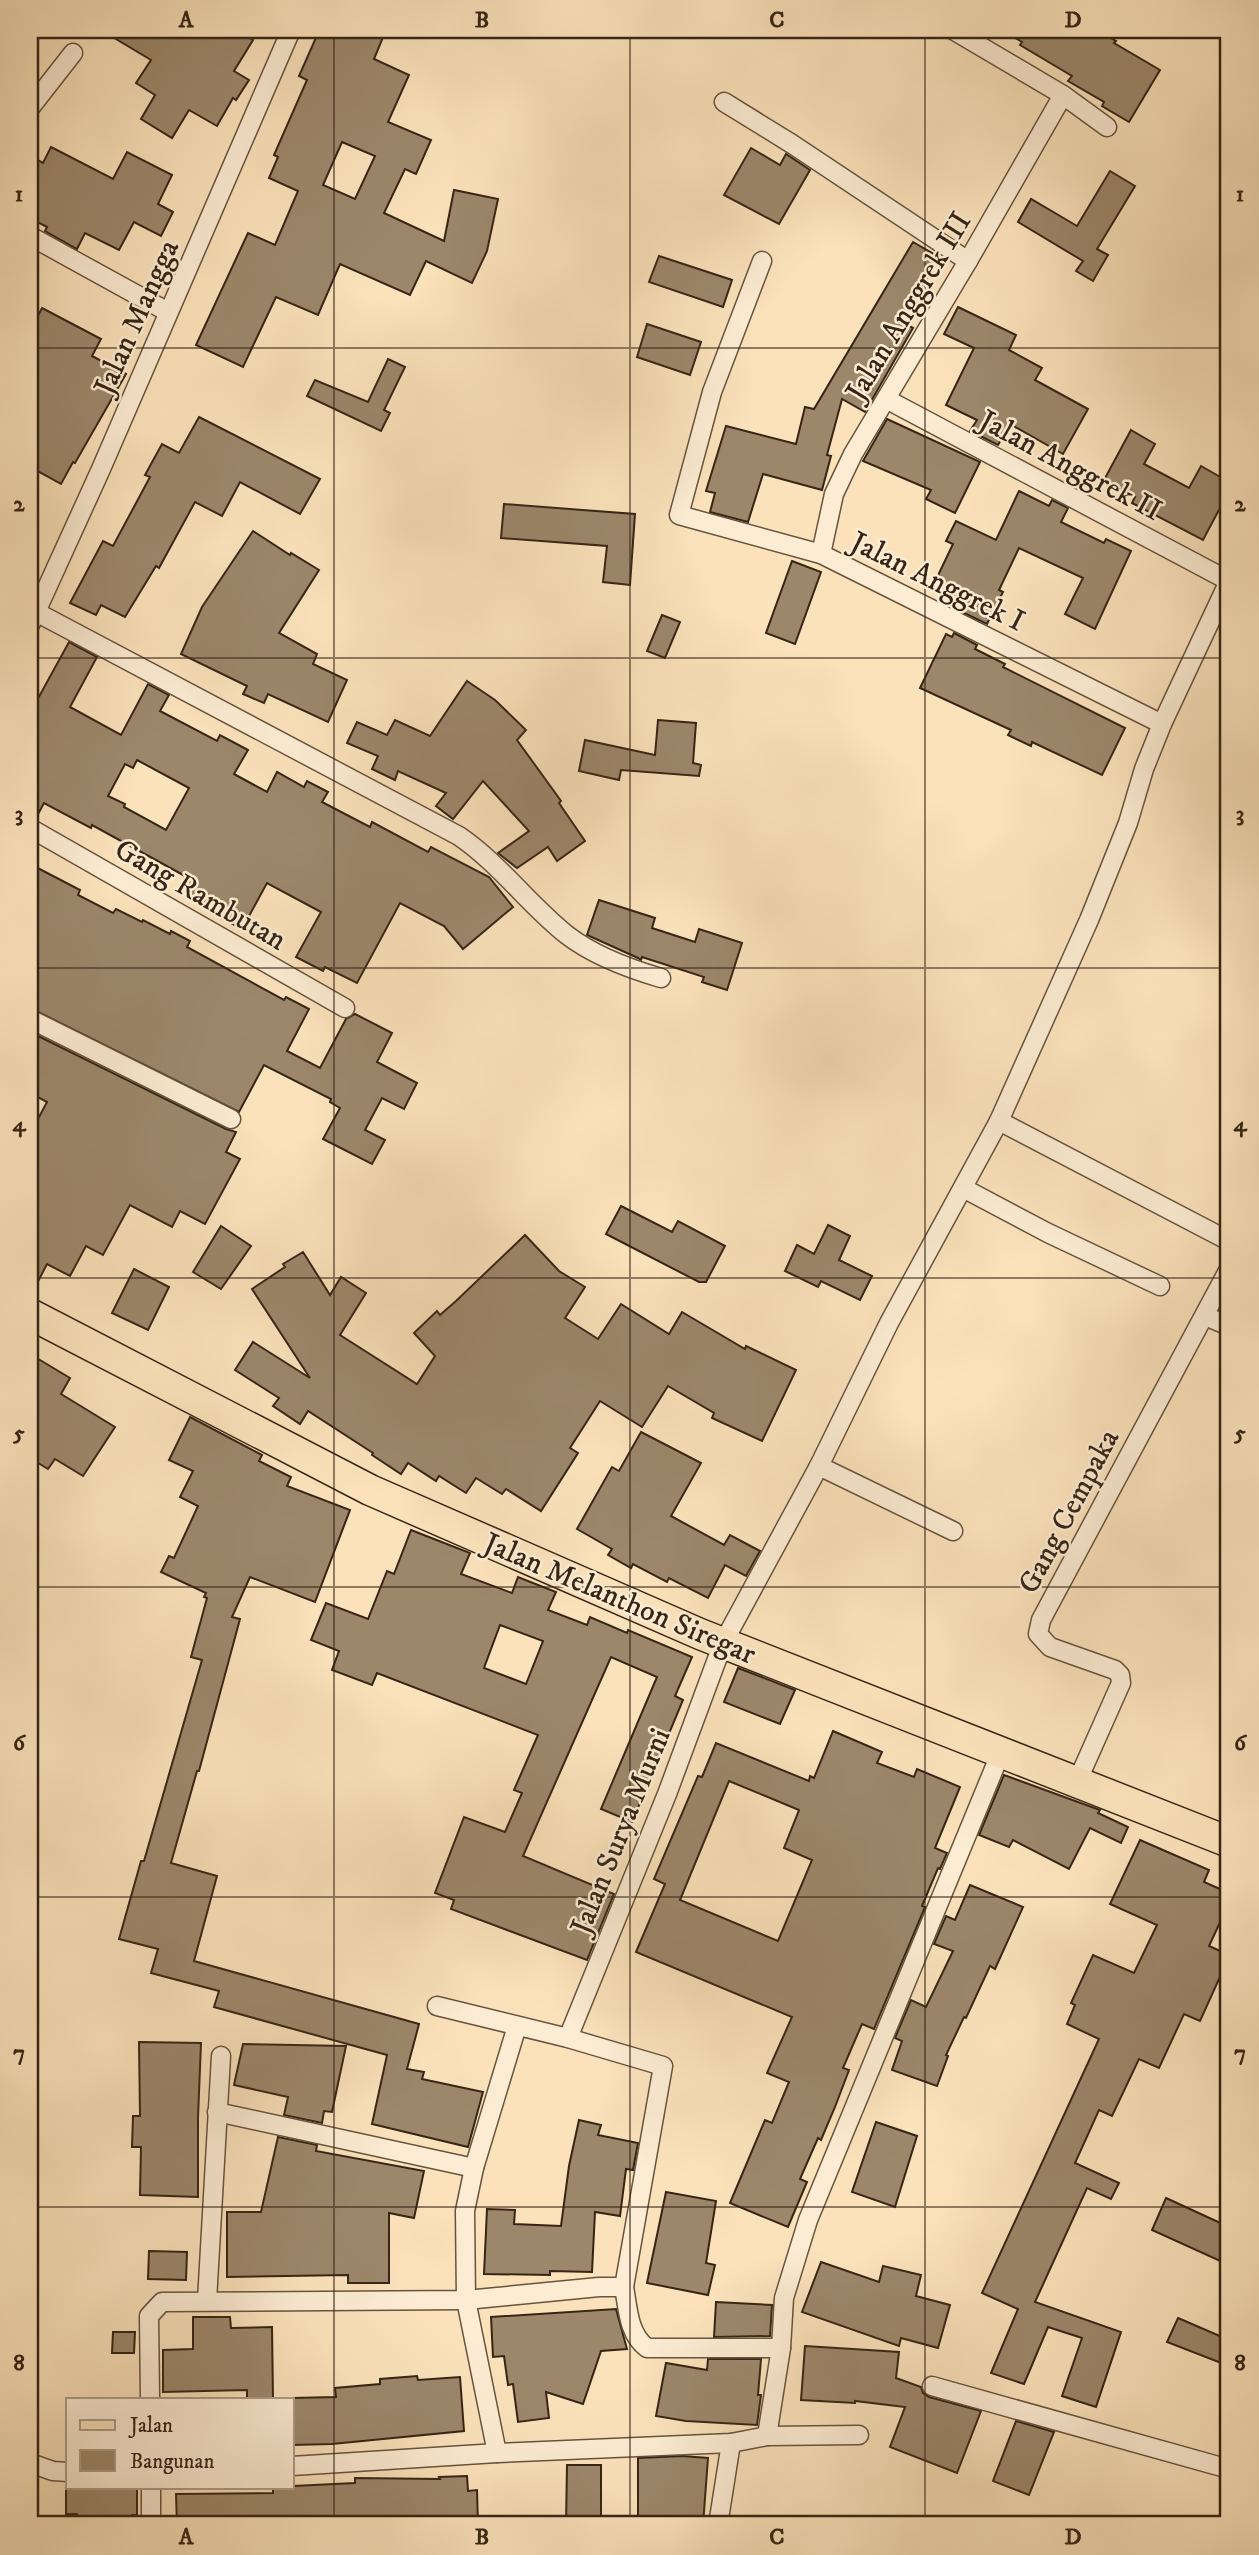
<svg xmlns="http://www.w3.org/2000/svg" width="1259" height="2555" font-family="'IM FELL DW Pica',serif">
<rect width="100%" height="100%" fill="#fbe2bb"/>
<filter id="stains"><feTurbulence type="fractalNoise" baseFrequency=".00286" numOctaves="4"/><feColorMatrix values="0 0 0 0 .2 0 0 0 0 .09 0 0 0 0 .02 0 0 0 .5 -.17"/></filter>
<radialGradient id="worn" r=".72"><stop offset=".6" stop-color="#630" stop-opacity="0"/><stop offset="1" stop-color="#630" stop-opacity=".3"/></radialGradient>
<g fill="#9c876b" stroke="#362515" stroke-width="2" fill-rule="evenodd">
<polygon points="101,30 235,30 253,40 234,71 249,80 236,100 233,98 217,126 189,110 172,138 141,119 155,95 136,83 151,60"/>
<path d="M332 30H386L374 59 409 75 388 122 431 140 416 174 405 169 384 213 444 241 454 190 498 199 487 251 472 283 426 261 410 295 340 264 318 315 276 297 243 367 196 345 248 233 275 245 298 191 269 178 278 157 274 155 307 80 299 76 318 33 329 38ZM342 142 375 156 355 199 323 185Z"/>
<polygon points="1002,30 1097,30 1116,41 1114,43 1160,70 1129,122 1102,106 1104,102 1068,81 1072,76 1020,45 1022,42"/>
<polygon points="51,147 113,179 127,152 172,175 158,204 173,212 161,236 134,222 119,250 85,233 77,249 45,231 47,227 30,218 30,156 43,163"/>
<polygon points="751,148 780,165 786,154 810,170 779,224 724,195"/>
<polygon points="1110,171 1135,186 1097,249 1108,255 1093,281 1076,271 1083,261 1018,222 1031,199 1077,226"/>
<polygon points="913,242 939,257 902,322 913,328 865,412 842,399 827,455 831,456 822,490 763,474 748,522 710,512 715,493 706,491 726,426 796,444 805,407 814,409"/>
<polygon points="659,256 732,280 723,307 649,282"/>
<polygon points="958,307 1016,335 1009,350 1042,368 1035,380 1088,409 1063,454 1010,424 998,445 970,431 977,420 946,405 974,348 944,334"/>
<polygon points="42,308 101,339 92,356 126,374 75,463 73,462 61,484 30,467 30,331"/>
<polygon points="647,324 701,342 690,375 637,357"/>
<polygon points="388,359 405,367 384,410 390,413 381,431 307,396 315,380 368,402"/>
<polygon points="199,417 320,479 300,514 240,482 222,516 195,502 159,568 156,566 125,617 101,605 96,615 70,603 103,541 113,546 150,477 145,475 162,444 179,453"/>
<polygon points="887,419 980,462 955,513 926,499 931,490 863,461"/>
<polygon points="1131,430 1155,444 1144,464 1189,488 1201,466 1229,482 1229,491 1203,540 1132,503 1135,497 1104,480"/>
<polygon points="1019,491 1049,506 1052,500 1068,508 1061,522 1104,543 1106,539 1131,551 1095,629 1065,614 1083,578 1019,548 999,590 1003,592 987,624 964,613 968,606 932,588 953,544 946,541 956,521 996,540"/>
<polygon points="504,504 635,514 630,585 603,582 607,546 501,538"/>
<polygon points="253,531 290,555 291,553 319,570 279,633 317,654 313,664 347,680 328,722 268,694 264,703 243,694 247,686 181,654 202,607"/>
<polygon points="792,561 821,572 795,644 766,633"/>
<polygon points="662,615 680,622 665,658 647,651"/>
<polygon points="954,633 977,645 975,649 1005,664 1003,667 1125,728 1102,775 1032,742 1031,746 1008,735 1011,730 920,688 946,634 952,637"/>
<path d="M69 642 97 657 70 707 121 735 148 684 169 695 160 711 217 741 220 735 248 750 234 774 267 792 277 772 304 787 307 781 328 792 322 802 370 827 372 822 428 852 431 847 489 877 513 907 463 949 444 926 400 903 357 983 325 967 323 971 296 957 321 912 267 883 242 929 215 915V908L179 889 185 876 92 825 91 828 44 803 36 818 30 817V713ZM137 760 189 788 166 830 124 807 125 804 108 796 125 764 133 768Z"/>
<polygon points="467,681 495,700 526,730 517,740 561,801 559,803 585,841 557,861 548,847 517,868 498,853 529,831 483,781 453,819 436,806 446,793 398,771 395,780 372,769 378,756 347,743 357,722 387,735 395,720 430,736"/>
<polygon points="658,720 696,723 693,763 701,765 699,776 621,770 619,780 579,771 585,740 655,755"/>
<polygon points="30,864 80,890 78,895 113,913 116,909 142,922 143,920 170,934 171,931 190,941 187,947 284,1000 286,997 309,1009 287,1051 320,1068 346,1019 355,1014 392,1033 377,1062 417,1083 404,1109 382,1098 365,1130 385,1140 372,1164 323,1139 340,1108 330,1102 331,1099 264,1065 239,1112 30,1008"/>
<polygon points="599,900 655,918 652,928 695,942 699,929 742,943 727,990 702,982 704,977 642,957 641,960 638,958 587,935"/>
<polygon points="30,1032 226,1129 236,1132 226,1152 240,1159 205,1224 180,1211 172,1227 130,1205 103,1255 86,1246 70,1276 47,1264 30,1297 30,1134 47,1102 30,1093"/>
<polygon points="621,1206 672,1232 678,1221 725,1246 706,1282 699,1282 606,1234"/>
<polygon points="828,1225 850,1236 839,1260 872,1276 860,1300 821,1281 818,1287 785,1271 797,1245 814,1254"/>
<polygon points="221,1226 251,1246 221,1289 193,1272"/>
<polygon points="525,1235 559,1271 585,1287 565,1318 598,1339 621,1304 669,1334 682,1312 745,1349 746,1346 796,1370 762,1441 712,1418 714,1413 668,1386 642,1427 600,1401 570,1448 578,1453 541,1511 506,1489 502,1494 476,1478 466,1493 439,1476 436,1481 408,1463 401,1474 372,1455 373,1453 308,1411 300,1424 273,1406 279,1398 235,1370 253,1342 310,1378 252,1289 285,1267 283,1264 303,1252 330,1295 341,1277 366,1293 340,1335 417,1384 435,1356 414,1333 437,1311 440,1315 456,1301"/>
<polygon points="134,1269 169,1287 148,1330 112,1313"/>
<polygon points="30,1354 70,1378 61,1394 115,1427 83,1476 55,1459 48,1469 30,1458"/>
<polygon points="190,1417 262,1455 259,1461 291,1477 287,1486 350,1510 315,1602 250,1577 232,1617 240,1619 199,1771 197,1771 171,1863 217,1876 194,1961 419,2024 407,2069 424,2072 422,2079 483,2092 468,2147 372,2124 387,2055 214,2007 219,1991 151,1973 158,1949 119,1939 141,1861 144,1861 202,1660 191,1657 207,1598 204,1597 206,1593 161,1572 169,1556 174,1558 198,1506 180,1497 193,1471 169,1460"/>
<polygon points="641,1432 701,1463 671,1516 724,1545 730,1535 760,1551 746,1576 725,1565 708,1598 669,1578 667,1582 633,1564 631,1568 608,1555 612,1549 577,1529 612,1467 619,1471"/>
<path d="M411 1530 470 1553 461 1574 512 1593 518 1577 556 1592 548 1610 587 1625 590 1617 627 1633 628 1630 692 1657 675 1696 683 1700 632 1822 601 1809 657 1677 611 1657 523 1856 614 1894 587 1960 451 1909 454 1900 435 1893 464 1817 505 1832 522 1793 514 1790 538 1735 377 1673 372 1685 332 1670 339 1651 311 1640 326 1603 368 1619 387 1571 394 1574ZM500 1625 543 1641 526 1684 484 1668Z"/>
<polygon points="738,1668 795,1690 780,1724 724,1702"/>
<path d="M833 1731 882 1752 877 1763 914 1777 917 1769 960 1787 935 1848 947 1853 940 1869 938 1868 922 1906 925 1907 874 2029 862 2024 843 2068 849 2070 835 2107 821 2140 818 2138 800 2179 807 2182 788 2227 730 2203 765 2120 772 2123 789 2082 767 2073 792 2017 636 1952 665 1884 654 1879 698 1776 702 1777 716 1743 809 1781 810 1776 814 1778ZM729 1781 799 1810 784 1848 812 1860 778 1941 680 1900Z"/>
<polygon points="1004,1775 1100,1810 1098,1813 1128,1827 1121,1843 1090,1828 1069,1869 1013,1840 1009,1847 979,1835"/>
<polygon points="1140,1840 1209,1870 1204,1882 1229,1893 1229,1903 1209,1946 1229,1955 1229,1957 1200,2021 1184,2014 1159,2068 1139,2059 1112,2116 1099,2110 1075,2163 1119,2183 1111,2199 1087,2188 1035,2302 1121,2332 1096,2407 1062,2396 1082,2338 1048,2327 1024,2384 991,2373 1018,2309 982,2293 1099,2039 1067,2024 1075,2005 1071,2003 1093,1955 1134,1973 1157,1925 1110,1904"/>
<polygon points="970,1885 1023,1907 995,1969 990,1966 966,2018 964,2017 946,2055 948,2056 937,2086 892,2070 902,2041 895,2038 911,2000 926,2007 953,1951 934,1944 946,1916 955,1920"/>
<polygon points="139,2042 201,2043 198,2118 198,2197 140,2195 141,2147 132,2147 133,2116 140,2116"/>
<polygon points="243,2044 346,2046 332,2112 324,2111 322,2123 284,2115 288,2097 234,2085"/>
<polygon points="579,2120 601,2125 598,2135 638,2143 633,2170 626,2169 620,2216 595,2212 592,2272 550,2271 550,2275 484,2274 487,2209 515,2210 514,2224 561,2226 569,2166"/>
<polygon points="876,2122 917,2136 895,2207 852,2192"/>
<polygon points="278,2137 317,2145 316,2151 424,2171 414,2218 389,2213 389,2283 348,2283 348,2275 227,2277 227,2212 261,2212"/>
<polygon points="666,2192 716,2201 706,2263 715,2265 708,2295 647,2283"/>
<polygon points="1166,2198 1229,2227 1229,2265 1152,2230"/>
<polygon points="149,2251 187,2252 186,2280 148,2279"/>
<polygon points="821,2262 879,2282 883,2266 921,2275 916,2296 950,2305 938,2348 901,2338 899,2346 802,2312"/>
<polygon points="716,2302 772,2305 770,2336 714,2337"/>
<polygon points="616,2309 627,2349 601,2351 583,2404 546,2392 549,2418 518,2422 513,2384 508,2385 504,2356 493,2357 491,2317"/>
<polygon points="193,2317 230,2317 231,2328 272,2327 273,2399 247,2399 247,2390 163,2392 163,2350 193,2349"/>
<polygon points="1178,2318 1229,2340 1229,2366 1167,2342"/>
<polygon points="113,2332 135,2332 134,2353 112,2353"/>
<polygon points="805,2346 899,2352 896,2378 921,2387 923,2393 929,2397 981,2411 957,2473 890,2447 905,2407 855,2401 855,2403 801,2400"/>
<polygon points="708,2359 761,2359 758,2395 761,2395 757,2425 686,2421 656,2416 666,2363 707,2370"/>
<polygon points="417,2376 418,2380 460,2377 464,2431 332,2444 292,2445 292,2398 336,2397 335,2388 380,2384 380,2379"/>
<polygon points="1016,2421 1054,2432 1029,2495 993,2481"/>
<polygon points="682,2456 708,2458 703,2525 638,2523 638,2458"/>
<polygon points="567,2465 601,2465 601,2525 566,2525"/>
<polygon points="467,2476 468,2491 477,2490 478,2525 177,2525 176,2494 273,2493 273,2487 355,2483 355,2478 440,2479 439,2477"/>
<polygon points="66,2487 137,2487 137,2515 132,2515 132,2525 76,2525 77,2514 66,2514"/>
</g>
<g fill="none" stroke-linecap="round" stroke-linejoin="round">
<defs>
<g id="minor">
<polyline points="953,30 1063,95 1107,127"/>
<polyline points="724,102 792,144 968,261"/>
<polyline points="30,108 73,53"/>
<polyline points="30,236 168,312"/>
<polyline points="762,261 712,392 679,515 821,554 1162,724"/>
<polyline points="886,399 1229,581"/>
<polyline points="821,554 834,494 853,454 968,261 1063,95"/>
<path d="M36 612 459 836C500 864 529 905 567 935 593 955 630 969 661 978"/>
<polyline points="30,625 101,469 291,30"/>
<polyline points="30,828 345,1008"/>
<polyline points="30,1019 231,1119"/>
<polyline points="999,1121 1229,1241"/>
<polyline points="963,1188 1048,1233 1160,1286"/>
<polyline points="1205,1316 1229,1326"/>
<polyline points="819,1466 953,1531"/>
<polyline points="1077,1782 1121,1683 1120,1675 1115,1670 1050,1647 1038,1634 1041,1620 1229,1269"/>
<polyline points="568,2038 667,1794 723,1643 819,1466 889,1323 999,1121 1089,920 1128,823 1144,769 1162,724 1229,581"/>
<polyline points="217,2112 474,2168"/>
<path d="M624 2287C628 2308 628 2334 647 2348H781"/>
<polyline points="207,2301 221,2056"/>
<polyline points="932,2386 1229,2469"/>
<polyline points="150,2399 149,2316 162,2302 466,2300 599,2287 624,2287 663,2066 568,2038 437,2006"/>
<polyline points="767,2436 859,2435"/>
<polyline points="497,2453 466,2300 465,2211 474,2168 517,2026"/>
<polyline points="30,2463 53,2471 68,2472"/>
<polyline points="292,2466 497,2453 731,2443 767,2436 781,2348 784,2298 808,2220 1001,1752"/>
<polyline points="151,2487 151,2525"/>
<polyline points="718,2525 731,2443"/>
</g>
<polyline id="primary" points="30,1314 370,1490 700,1634 1229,1842"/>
</defs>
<use href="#minor" stroke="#67543e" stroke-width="21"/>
<use href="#primary" stroke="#362515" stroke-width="33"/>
<use href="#minor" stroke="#fcecd3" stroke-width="18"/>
<use href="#primary" stroke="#fbe2bb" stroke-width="30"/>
</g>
<path fill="none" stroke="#362515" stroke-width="2" stroke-opacity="0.55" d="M334 30V2525M630 30V2525M925 30V2525M30 348H1229M30 658H1229M30 968H1229M30 1278H1229M30 1587H1229M30 1897H1229M30 2207H1229"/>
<g text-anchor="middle" stroke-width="5" stroke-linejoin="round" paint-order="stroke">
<g font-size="30" fill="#362515" stroke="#fcecd3">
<text transform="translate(908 306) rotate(-59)" y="10">Jalan Anggrek III</text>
<text transform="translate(136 317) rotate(-66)" y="10">Jalan Mangga</text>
<text transform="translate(1071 465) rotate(28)" y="10">Jalan Anggrek II</text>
<text transform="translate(938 581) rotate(26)" y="10">Jalan Anggrek I</text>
<text transform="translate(201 894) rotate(30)" y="10">Gang Rambutan</text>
<text transform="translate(1068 1511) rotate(-62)" y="10">Gang Cempaka</text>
<text transform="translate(620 1598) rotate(23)" y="10">Jalan Melanthon Siregar</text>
<text transform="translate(620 1831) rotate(-68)" y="10">Jalan Surya Murni</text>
</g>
</g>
<rect width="1259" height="2555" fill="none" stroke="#fbe2bb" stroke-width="77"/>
<rect x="66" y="2398" width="228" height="91" fill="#fcecd3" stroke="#ad9c87" stroke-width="2"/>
<rect x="80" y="2420" width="35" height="10" fill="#fbe2bb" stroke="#ad9c87" stroke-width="2"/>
<text x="130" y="2432" font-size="21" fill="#362515">Jalan</text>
<rect x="80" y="2450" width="35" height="21" fill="#9c876b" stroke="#ad9c87" stroke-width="2"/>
<text x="130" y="2468" font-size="21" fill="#362515">Bangunan</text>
<rect x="38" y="38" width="1182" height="2478" fill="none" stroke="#362515" stroke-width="2.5"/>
<g font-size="23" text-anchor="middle" font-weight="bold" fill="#362515">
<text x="186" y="27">A</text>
<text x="482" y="27">B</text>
<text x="777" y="27">C</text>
<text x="1073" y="27">D</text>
<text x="19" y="201">1</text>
<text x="1240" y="201">1</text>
<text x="19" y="511">2</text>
<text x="1240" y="511">2</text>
<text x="19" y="821">3</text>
<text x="1240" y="821">3</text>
<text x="19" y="1131">4</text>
<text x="1240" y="1131">4</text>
<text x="19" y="1440">5</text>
<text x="1240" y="1440">5</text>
<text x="19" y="1750">6</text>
<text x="1240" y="1750">6</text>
<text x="19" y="2060">7</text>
<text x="1240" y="2060">7</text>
<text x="19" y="2370">8</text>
<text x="1240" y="2370">8</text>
<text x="186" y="2544">A</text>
<text x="482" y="2544">B</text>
<text x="777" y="2544">C</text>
<text x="1073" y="2544">D</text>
</g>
<rect width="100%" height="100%" filter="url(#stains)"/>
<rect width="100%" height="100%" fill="url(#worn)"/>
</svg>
